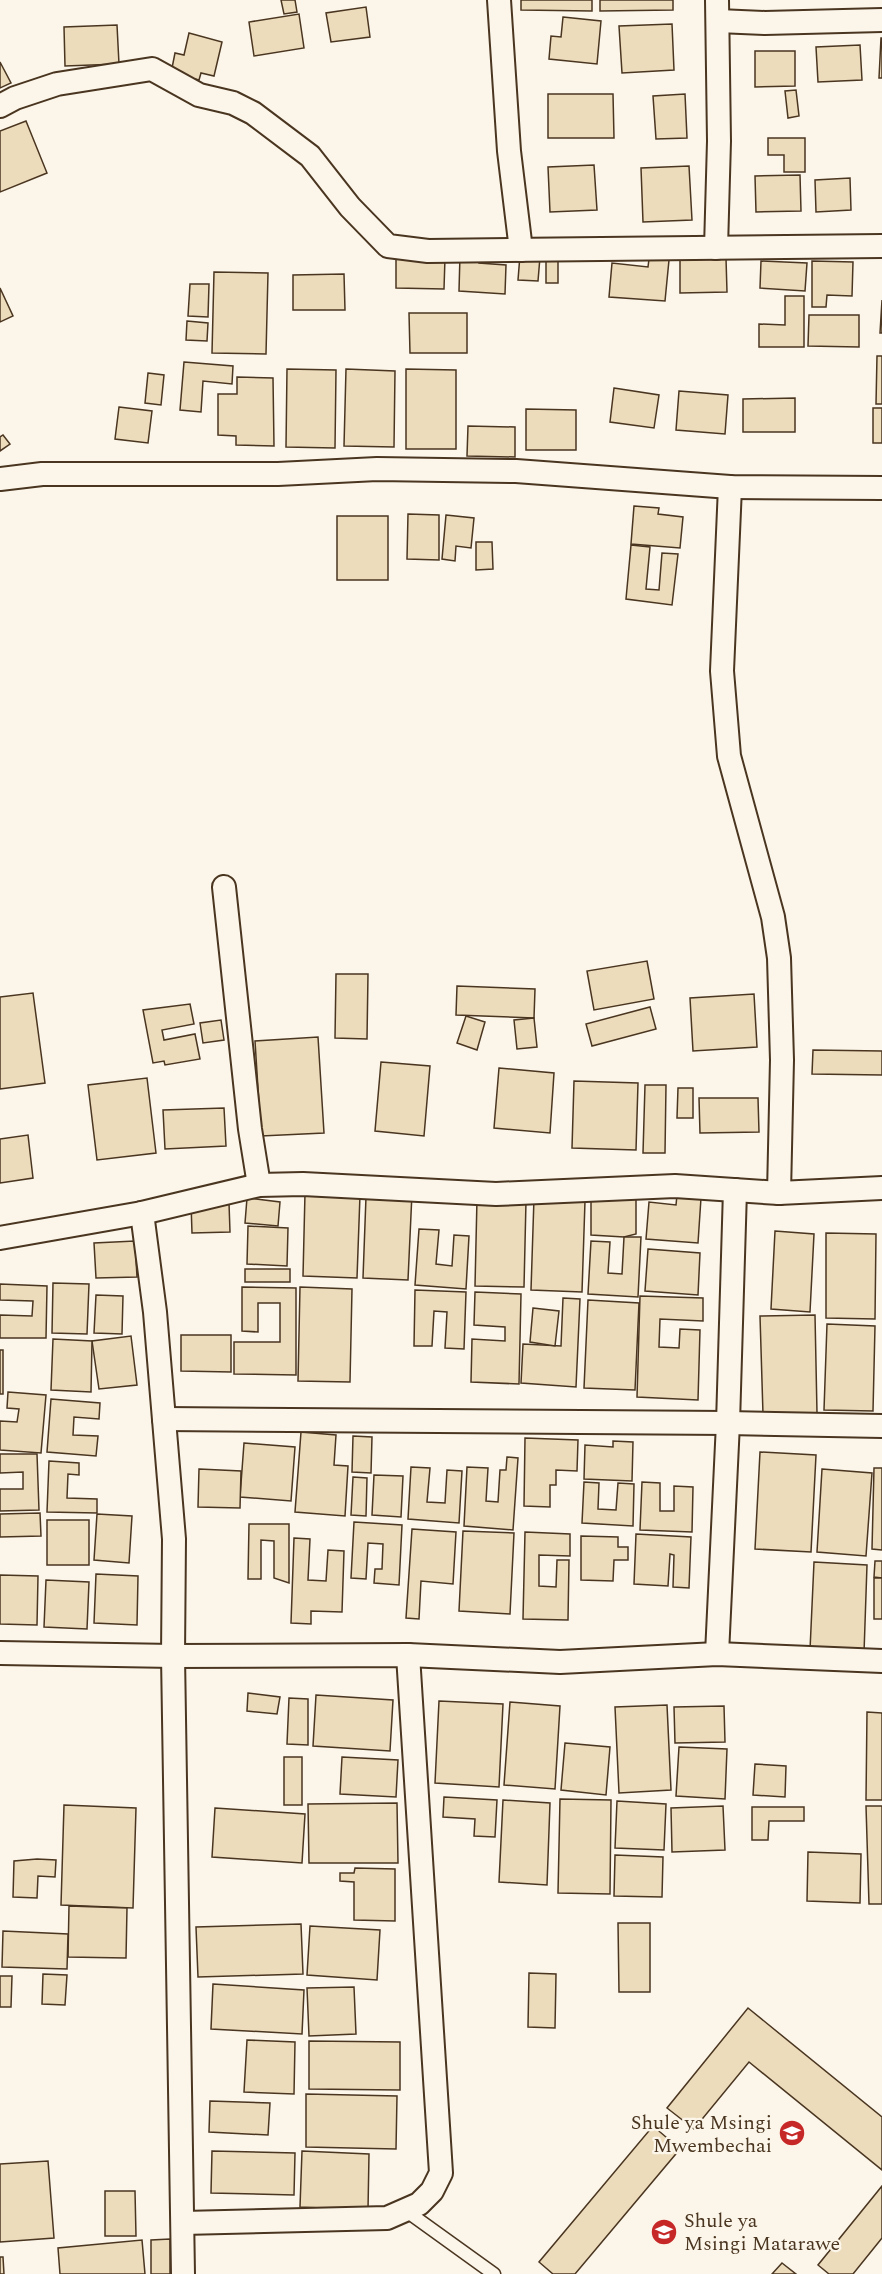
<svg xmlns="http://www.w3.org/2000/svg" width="882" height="2274" font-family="Spectral,serif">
<rect width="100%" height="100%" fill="#fbf6e9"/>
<g fill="#ecdcbc" stroke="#4a3520" stroke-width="1.5">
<polygon points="281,0 295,0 297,12 284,14"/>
<polygon points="521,0 592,0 592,11 521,10"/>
<polygon points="600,0 673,0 673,10 600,11"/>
<polygon points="366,7 370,37 331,42 326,13"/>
<polygon points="299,14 304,48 254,56 249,22"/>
<polygon points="563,17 601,21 597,64 549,59 551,36 561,37"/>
<polygon points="672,24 674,70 622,73 619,26"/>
<polygon points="117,25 119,64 65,66 64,27"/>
<polygon points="189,33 222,42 214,76 201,73 199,80 171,73 175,53 184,55"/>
<polygon points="881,38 882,38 882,78 879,78"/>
<polygon points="860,45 862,80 818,82 816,47"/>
<polygon points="755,51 795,51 795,86 755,87"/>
<polygon points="0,62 11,83 0,88"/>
<polygon points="796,90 799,116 788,118 785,91"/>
<polygon points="548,94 613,94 614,138 548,138"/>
<polygon points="685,94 687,138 656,139 653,96"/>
<polygon points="26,121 47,173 0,192 0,131"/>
<polygon points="768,138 805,138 805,172 784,172 784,155 768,155"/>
<polygon points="594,165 597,210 550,212 548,167"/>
<polygon points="689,166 692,220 643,222 641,168"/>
<polygon points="800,175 801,211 756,212 755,176"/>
<polygon points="850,178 851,210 816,212 815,180"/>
<polygon points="460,255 479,256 479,263 506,265 505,294 459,291"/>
<polygon points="520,255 540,257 538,281 518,280"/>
<polygon points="396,258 445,258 444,289 396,288"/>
<polygon points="726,258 727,292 680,293 680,259"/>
<rect x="546" y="259" width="12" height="24"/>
<polygon points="649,259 669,260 665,301 609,297 612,263 648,267"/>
<polygon points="761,261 807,263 805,291 760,288"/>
<polygon points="812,261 853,262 852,296 827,295 826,307 812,307"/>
<polygon points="214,272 268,273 266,354 212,353"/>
<polygon points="344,274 345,310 293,310 293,275"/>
<polygon points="190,284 209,284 208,317 188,316"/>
<polygon points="0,288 13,316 0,322"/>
<polygon points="785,296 804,296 804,347 759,347 759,324 785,325"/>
<polygon points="882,300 882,333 880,333"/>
<polygon points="409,313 467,313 467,353 410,353"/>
<polygon points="809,315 859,315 859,347 808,346"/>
<polygon points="187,321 208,323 207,341 186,340"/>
<polygon points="877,356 882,356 882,404 876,404"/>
<polygon points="184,362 233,366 232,384 203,381 201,412 180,410"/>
<polygon points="287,369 336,370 335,448 286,447"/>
<polygon points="346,369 395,371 394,447 344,446"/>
<polygon points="406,369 456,370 456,449 406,449"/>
<polygon points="148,373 164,375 161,405 145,403"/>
<polygon points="237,377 273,378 274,446 236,445 236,436 218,435 218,394 237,394"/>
<polygon points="614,388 659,395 654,428 610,422"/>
<polygon points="679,391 728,395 725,434 676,430"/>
<polygon points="795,398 795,432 743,432 743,399"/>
<polygon points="119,407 152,411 148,443 115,439"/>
<rect x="873" y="408" width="9" height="35"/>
<polygon points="526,409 576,410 576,450 526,450"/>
<polygon points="468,426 515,427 515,457 467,456"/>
<polygon points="3,435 10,444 0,451 0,437"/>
<polygon points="634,506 659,508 658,514 683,517 680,548 631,544"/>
<polygon points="408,514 439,515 439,560 407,559"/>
<polygon points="446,515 474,518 471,548 456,546 455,561 442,559"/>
<rect x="337" y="516" width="51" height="64"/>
<polygon points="476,542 492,542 493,569 476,570"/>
<polygon points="631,545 650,547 646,589 659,590 662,553 678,554 672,605 626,599"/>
<polygon points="647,961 654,999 594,1010 587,971"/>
<polygon points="336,974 368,974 367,1039 335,1038"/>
<polygon points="457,986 535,989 534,1018 456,1015"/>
<polygon points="33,993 45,1083 0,1089 0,997"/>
<polygon points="754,994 757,1047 693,1051 690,998"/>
<polygon points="190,1004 194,1024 162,1030 164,1040 195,1034 200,1059 165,1065 164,1061 153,1063 143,1010"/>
<polygon points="650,1007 656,1029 592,1046 586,1024"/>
<polygon points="466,1016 485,1022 477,1050 457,1043"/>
<polygon points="534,1018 537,1047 517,1049 514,1020"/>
<polygon points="221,1020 224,1040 203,1043 200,1023"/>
<polygon points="318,1037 324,1133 261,1136 255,1041"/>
<polygon points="813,1050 882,1051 882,1075 812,1074"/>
<polygon points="381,1062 430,1066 424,1136 375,1131"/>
<polygon points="499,1068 554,1073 550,1133 494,1128"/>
<polygon points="147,1078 156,1153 97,1160 88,1085"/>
<polygon points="574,1081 638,1083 636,1150 572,1148"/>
<polygon points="645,1085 666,1085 665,1153 643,1153"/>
<polygon points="678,1088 693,1088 693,1118 677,1118"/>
<polygon points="699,1098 758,1098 759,1132 700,1133"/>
<polygon points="224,1108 226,1146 165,1149 163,1110"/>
<polygon points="28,1135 33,1178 0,1183 0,1139"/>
<polygon points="305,1193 360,1195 357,1278 303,1276"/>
<polygon points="412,1193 408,1280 363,1278 366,1197"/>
<polygon points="677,1195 701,1198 698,1243 646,1239 649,1202 676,1205"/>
<polygon points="636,1197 636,1234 624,1237 591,1235 591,1198"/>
<polygon points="247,1198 280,1202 278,1226 245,1223"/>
<polygon points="534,1198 585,1201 582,1292 531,1290"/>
<polygon points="477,1199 526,1201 524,1287 475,1286"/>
<polygon points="191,1203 229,1203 230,1232 192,1233"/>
<polygon points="248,1226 288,1228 287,1266 247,1264"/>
<polygon points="419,1229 439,1230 436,1264 452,1266 454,1235 469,1236 466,1289 415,1285"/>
<polygon points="775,1231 814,1234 810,1312 771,1309"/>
<polygon points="826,1233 876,1234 875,1319 826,1318"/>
<polygon points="624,1237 641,1237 638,1297 588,1294 591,1241 610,1242 608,1273 622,1274"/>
<polygon points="135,1241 137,1277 96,1278 94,1243"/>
<polygon points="648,1249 700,1253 698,1295 645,1291"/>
<rect x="245" y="1269" width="45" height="13"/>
<polygon points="53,1283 89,1284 87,1334 52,1333"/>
<polygon points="0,1284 47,1286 46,1338 0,1338 0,1315 32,1316 33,1301 0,1300"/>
<polygon points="242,1287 296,1288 296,1375 234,1374 234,1342 280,1342 280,1303 258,1303 258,1332 242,1331"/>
<polygon points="300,1287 352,1289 350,1382 298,1381"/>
<polygon points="415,1290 466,1292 464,1349 445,1348 447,1312 434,1311 432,1346 414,1346"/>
<polygon points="475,1292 521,1294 519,1384 471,1382 472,1339 505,1341 505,1327 474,1325"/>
<polygon points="96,1295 123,1296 122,1334 94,1333"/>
<polygon points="640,1296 703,1298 703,1321 660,1319 659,1347 679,1348 680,1329 700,1330 698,1400 637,1397"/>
<polygon points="563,1298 580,1299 576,1387 521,1383 523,1344 561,1346"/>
<polygon points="588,1300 639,1303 635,1390 584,1388"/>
<polygon points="533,1308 559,1311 555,1346 530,1342"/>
<polygon points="815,1315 817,1413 763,1414 760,1316"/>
<polygon points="827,1324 875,1326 873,1411 824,1410"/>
<polygon points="181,1335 231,1335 231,1372 181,1371"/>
<polygon points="131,1336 137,1385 99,1389 92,1341"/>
<polygon points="53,1339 92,1341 91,1392 51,1390"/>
<rect x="0" y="1350" width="3" height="44"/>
<polygon points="8,1392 46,1395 41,1453 0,1450 0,1421 17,1422 19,1409 7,1408"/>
<polygon points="51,1399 100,1403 99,1419 74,1417 73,1435 98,1436 96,1456 47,1452"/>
<polygon points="301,1432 336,1435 334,1465 348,1466 345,1516 295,1512"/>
<polygon points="353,1436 372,1437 371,1473 352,1472"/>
<polygon points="525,1438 578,1440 577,1471 556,1470 556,1485 550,1485 550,1507 524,1506"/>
<polygon points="613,1441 633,1442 632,1481 584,1479 585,1445 613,1447"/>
<polygon points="244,1443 295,1447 291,1501 240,1497"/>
<polygon points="760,1452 816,1455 811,1552 755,1549"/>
<polygon points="0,1454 37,1454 39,1510 0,1511 0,1489 23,1489 23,1472 0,1473"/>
<polygon points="507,1457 518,1458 513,1530 464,1526 467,1467 488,1468 486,1501 498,1502 500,1470 506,1470"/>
<polygon points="49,1461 79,1463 79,1475 68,1474 67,1498 97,1499 97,1513 47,1512"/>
<polygon points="411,1467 430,1468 427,1502 445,1503 447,1470 462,1471 459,1523 408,1519"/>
<polygon points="874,1468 882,1468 882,1550 872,1549"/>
<polygon points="199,1469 241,1471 240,1508 198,1507"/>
<polygon points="822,1469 872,1473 866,1556 817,1552"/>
<polygon points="374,1475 403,1476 401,1517 372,1515"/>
<polygon points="353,1477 367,1478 366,1516 351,1515"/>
<polygon points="584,1482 599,1483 598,1509 616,1510 618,1483 634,1484 633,1526 582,1523"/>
<polygon points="642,1482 660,1483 660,1511 674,1511 674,1486 693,1487 692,1532 640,1530"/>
<polygon points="40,1513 41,1536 0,1537 0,1514"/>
<polygon points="97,1514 132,1516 129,1563 94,1560"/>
<rect x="47" y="1520" width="42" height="45"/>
<polygon points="354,1522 402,1525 399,1585 374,1583 375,1569 382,1569 383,1544 368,1543 366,1579 351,1578"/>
<polygon points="249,1524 289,1524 289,1583 274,1578 274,1541 261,1540 261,1579 248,1579"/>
<polygon points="412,1529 456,1532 453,1584 421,1581 419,1619 406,1618"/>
<polygon points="463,1531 514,1533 510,1614 459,1611"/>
<polygon points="525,1532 570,1534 570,1556 539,1555 539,1586 556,1587 557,1560 569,1560 568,1620 523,1619"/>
<polygon points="636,1534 691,1537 689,1588 673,1587 674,1555 670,1554 668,1586 634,1584"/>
<polygon points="581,1536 618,1537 618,1547 628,1547 628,1560 614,1560 613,1581 581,1580"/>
<polygon points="294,1538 310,1539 308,1580 326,1581 328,1550 344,1551 342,1612 311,1611 311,1624 291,1623"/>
<polygon points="875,1561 882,1561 882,1578 874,1577"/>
<polygon points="814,1562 867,1565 864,1653 810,1650"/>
<polygon points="96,1574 138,1576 137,1625 94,1623"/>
<polygon points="0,1575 38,1576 37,1625 0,1624"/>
<rect x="874" y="1578" width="8" height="41"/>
<polygon points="46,1580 89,1582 87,1629 44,1627"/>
<polygon points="248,1693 280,1697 277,1714 247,1711"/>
<polygon points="316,1695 393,1700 390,1751 313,1746"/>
<polygon points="289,1698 308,1699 308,1745 287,1744"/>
<polygon points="439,1701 503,1704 499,1787 435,1783"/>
<polygon points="510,1702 560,1706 555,1789 504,1785"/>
<polygon points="667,1705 671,1790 619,1793 615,1707"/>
<polygon points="724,1706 725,1742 675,1743 674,1707"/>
<polygon points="867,1712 882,1713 882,1800 866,1800"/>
<polygon points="565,1743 610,1747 606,1795 561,1790"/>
<polygon points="679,1747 727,1749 725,1799 676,1796"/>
<rect x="284" y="1757" width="18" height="48"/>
<polygon points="342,1757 398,1760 396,1797 340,1794"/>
<polygon points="755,1764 786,1766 785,1797 753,1795"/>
<polygon points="444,1797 497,1800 495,1837 474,1836 475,1819 443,1817"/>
<polygon points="560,1799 611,1800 610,1894 558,1893"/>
<polygon points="503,1800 550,1803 547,1885 499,1882"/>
<polygon points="617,1801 666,1804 664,1850 615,1848"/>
<polygon points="397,1803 398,1863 309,1863 308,1804"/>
<polygon points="64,1805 136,1808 133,1908 61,1905"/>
<polygon points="723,1806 725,1850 672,1852 671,1808"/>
<polygon points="866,1806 882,1806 882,1904 869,1904"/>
<polygon points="752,1807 804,1807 804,1821 769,1821 768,1840 752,1840"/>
<polygon points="215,1808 305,1814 302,1863 212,1857"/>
<polygon points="808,1852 861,1854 860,1903 807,1901"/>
<polygon points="615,1855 663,1857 662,1897 614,1896"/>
<polygon points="37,1859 56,1860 55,1877 38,1876 37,1898 13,1897 14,1861"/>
<polygon points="355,1868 395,1869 395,1921 354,1920 354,1882 340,1881 340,1873 354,1873"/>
<polygon points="69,1906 127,1908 126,1958 68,1957"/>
<polygon points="618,1923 650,1923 650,1992 619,1992"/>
<polygon points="301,1924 303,1974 198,1977 196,1927"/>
<polygon points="310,1926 380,1930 377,1980 307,1975"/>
<polygon points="3,1931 68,1934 67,1969 2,1967"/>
<polygon points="529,1973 556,1974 555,2028 528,2027"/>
<polygon points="43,1974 67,1975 65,2005 42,2004"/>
<polygon points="0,1976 12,1976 11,2007 0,2007"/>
<polygon points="213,1984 304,1990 302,2034 211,2029"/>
<polygon points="354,1987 356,2034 309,2036 307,1988"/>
<polygon points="748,2008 882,2117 882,2170 749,2062 694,2129 667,2108"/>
<polygon points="247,2040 295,2042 294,2094 244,2092"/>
<polygon points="309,2041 400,2042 400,2090 309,2089"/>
<polygon points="306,2094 397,2096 396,2149 306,2147"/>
<polygon points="210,2101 270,2103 268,2135 209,2132"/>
<polygon points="653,2126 680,2149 575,2274 553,2274 539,2262"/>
<polygon points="212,2151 295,2153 294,2195 211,2193"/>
<polygon points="302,2151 369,2154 368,2210 300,2207"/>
<polygon points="48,2161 54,2238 0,2242 0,2164"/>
<polygon points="882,2186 882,2238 853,2274 829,2274 818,2265"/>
<polygon points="105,2191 135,2191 136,2236 105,2236"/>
<polygon points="170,2239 170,2274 151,2274 151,2240"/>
<polygon points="142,2240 145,2274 60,2274 58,2248"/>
<polygon points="0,2257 3,2257 4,2274 0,2274"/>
<polygon points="782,2263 796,2274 772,2274"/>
</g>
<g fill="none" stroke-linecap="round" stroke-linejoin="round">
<defs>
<polyline id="service" points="405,2210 494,2274"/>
<g id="minor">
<polyline points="499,0 509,151 521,250"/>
<polyline points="718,21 765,23 882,20"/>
<polyline points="0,106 15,98 57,84 152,69 199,95 233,103 253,113 310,156 350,207 388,246 428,251 882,246"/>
<polyline points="716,248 719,141 717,0"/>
<polyline points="0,479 42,474 278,474 377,469 516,471 730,487 882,488"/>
<polyline points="730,487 722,671 729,756 773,917 779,958 782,1060 779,1193"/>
<polyline points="224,887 250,1129 259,1185"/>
<polyline points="142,1213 155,1312 174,1539 173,1656 183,2274"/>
<polyline points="0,1238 142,1213 259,1185 303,1184 496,1194 675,1186 779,1193 882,1188"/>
<polyline points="164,1419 728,1423 882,1426"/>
<polyline points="0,1653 173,1656 408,1655 560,1662 717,1654 882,1661"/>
<polyline points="717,1654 728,1423 735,1190"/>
<polyline points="183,2223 387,2218 419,2204 432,2191 441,2173 408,1655"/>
</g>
</defs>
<use href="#service" stroke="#4a3520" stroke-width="15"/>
<use href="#minor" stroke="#4a3520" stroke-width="26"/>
<use href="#service" stroke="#fbf6e9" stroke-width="12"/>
<use href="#minor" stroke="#fbf6e9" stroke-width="22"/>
</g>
<defs>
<symbol id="school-disc" viewBox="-11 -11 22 22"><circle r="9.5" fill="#c62828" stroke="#fbf6e9"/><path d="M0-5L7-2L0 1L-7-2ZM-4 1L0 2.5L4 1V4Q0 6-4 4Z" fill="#fff"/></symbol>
</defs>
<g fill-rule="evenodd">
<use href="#school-disc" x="777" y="2118" width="30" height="30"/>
<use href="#school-disc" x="649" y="2217" width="30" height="30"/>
</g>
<g text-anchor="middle" stroke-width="4.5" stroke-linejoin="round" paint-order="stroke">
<g font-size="20" fill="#4a3520" stroke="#fbf6e9" text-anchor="end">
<text x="772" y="2129">Shule ya Msingi<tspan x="772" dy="23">Mwembechai</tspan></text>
<text x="684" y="2227" text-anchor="start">Shule ya<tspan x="684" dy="23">Msingi Matarawe</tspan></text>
</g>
</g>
</svg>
